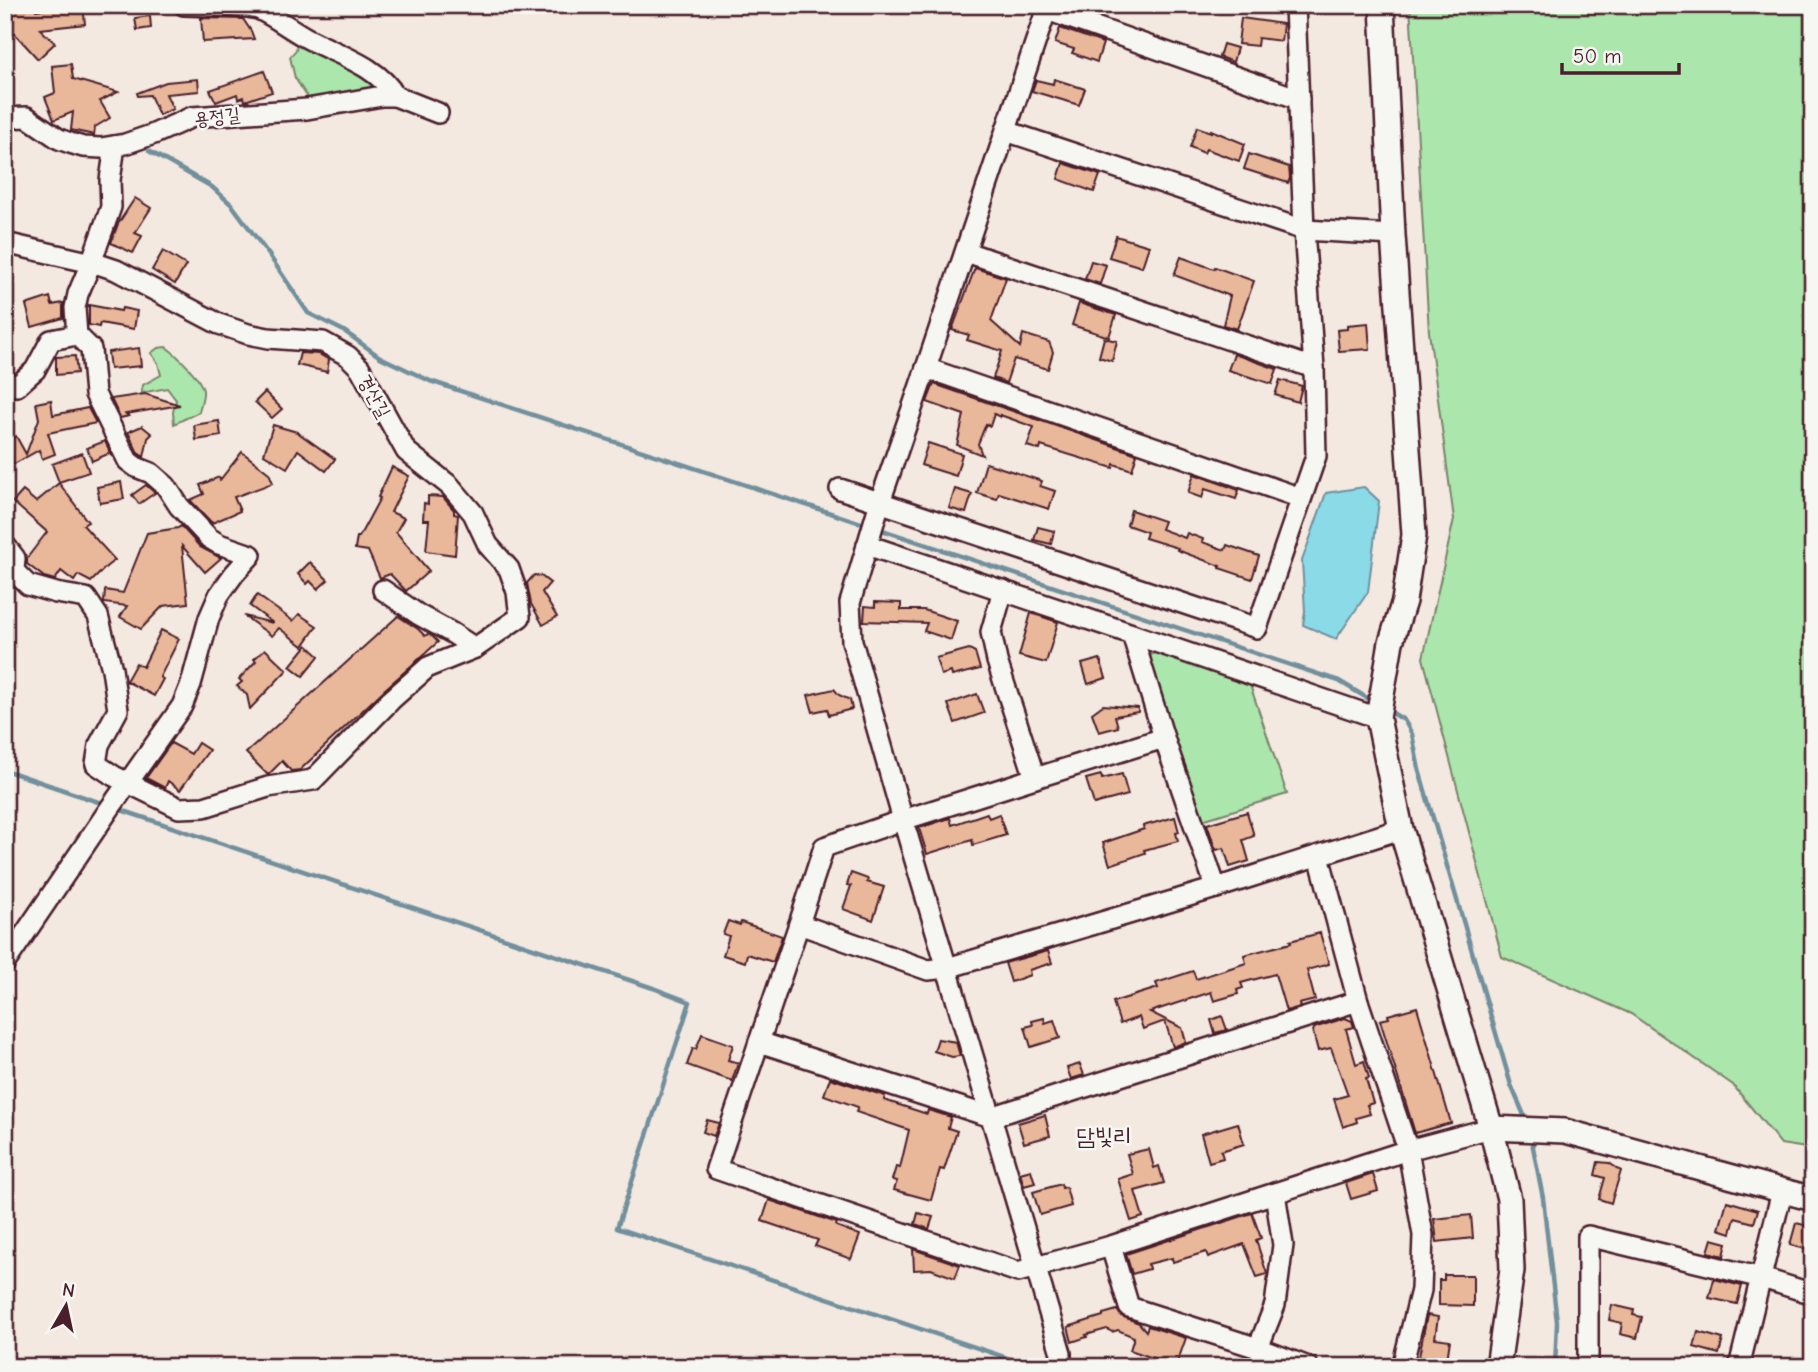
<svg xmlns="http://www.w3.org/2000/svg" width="1818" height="1372" font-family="'Comic Neue','Poor Story',sans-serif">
<rect width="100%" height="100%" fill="#f3e9e0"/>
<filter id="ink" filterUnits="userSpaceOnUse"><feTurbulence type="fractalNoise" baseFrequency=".0143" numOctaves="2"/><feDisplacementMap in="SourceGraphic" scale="14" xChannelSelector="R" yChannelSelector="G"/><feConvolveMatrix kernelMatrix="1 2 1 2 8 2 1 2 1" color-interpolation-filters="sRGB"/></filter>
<g filter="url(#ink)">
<g fill="#abe7ac" stroke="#7a836c" stroke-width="2">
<polygon points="1410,5 1813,5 1813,1149 1781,1144 1733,1085 1631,1014 1502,957 1423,658 1454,519 1429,332"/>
<polygon points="312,34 382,92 310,101 295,78 290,57 296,50 297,44"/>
<path d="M166 347C177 355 200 377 203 390 204 396 200 406 199 412L174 424 173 412 176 400 167 388 141 393 143 385 161 375 158 363 151 353 158 348Z"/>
<polygon points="1155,652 1249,682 1287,794 1199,821 1146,659"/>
</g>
<polygon fill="#8bdae8" stroke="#718f9c" stroke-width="2" points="1364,487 1379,501 1368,592 1336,639 1303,625 1305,611 1302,561 1326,493"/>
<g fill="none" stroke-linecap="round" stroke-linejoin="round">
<g stroke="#718f9c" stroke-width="4.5">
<polyline points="149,151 212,187 232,205 269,255 308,313 344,331 380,357 430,381 867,525"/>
<polyline points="879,529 1339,681 1372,701"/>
<polyline points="1386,709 1404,720 1412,734 1419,770 1511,1085 1527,1122"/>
<polyline points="5,770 107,805"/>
<polyline points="115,808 653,988 690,1002 617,1228 1035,1367"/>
<polyline points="1531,1137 1543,1198 1557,1322 1555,1367"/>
</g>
</g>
<g fill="#e9b79a" stroke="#4a1f2b" stroke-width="2">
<polygon points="5,5 36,5 36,10 83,5 85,24 40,29 55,43 38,59 5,23"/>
<polygon points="150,16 151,28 137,30 135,18"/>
<polygon points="201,18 243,19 251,31 254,39 203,42"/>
<polygon points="1241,18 1283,24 1281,41 1258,38 1257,46 1238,44"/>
<polygon points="1060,28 1103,43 1097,62 1072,53 1074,49 1055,43"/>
<polygon points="1223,44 1237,48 1233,62 1219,57"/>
<polygon points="71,64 73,79 118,92 100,101 110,118 95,127 94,135 71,130 73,112 54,120 45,97 55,93 52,66"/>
<polygon points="264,71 272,92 245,101 244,97 238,99 237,94 216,102 210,90"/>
<polygon points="198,79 199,91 166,94 173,109 159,115 150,95 138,96 137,93 166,82"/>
<polygon points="1054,79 1085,89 1079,105 1032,91 1036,80 1053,84"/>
<polygon points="1197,127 1211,132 1211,130 1245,144 1239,161 1206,149 1204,153 1190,147"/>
<polygon points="1249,154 1289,167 1290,178 1288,183 1244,169"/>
<polygon points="1063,163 1100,175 1094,192 1058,179"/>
<polygon points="135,198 151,208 135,233 142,236 133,253 111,243 118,224"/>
<polygon points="1116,236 1149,246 1142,267 1109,257"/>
<polygon points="163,251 186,265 175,284 152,270"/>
<polygon points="1181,257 1214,269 1215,267 1254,281 1237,329 1223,325 1230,296 1174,275"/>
<polygon points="1091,261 1106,265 1100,284 1085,279"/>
<polygon points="975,268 1006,278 991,321 1020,347 1023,334 1049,342 1053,352 1048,369 1014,359 1006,383 993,378 1002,351 967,340 969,335 952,330"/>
<polygon points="50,297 52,305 63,303 63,318 32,327 26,305"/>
<polygon points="1079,303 1116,315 1109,337 1072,325"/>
<polygon points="89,305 121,311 122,308 137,311 134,329 100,323 99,327 89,325"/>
<polygon points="1368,323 1370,349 1339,351 1337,330 1347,329 1347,325"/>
<polygon points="1104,338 1117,341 1112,361 1099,357"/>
<polygon points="139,348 141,366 110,369 108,352"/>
<polygon points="300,353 319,354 329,360 327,372 297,365"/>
<polygon points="1234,354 1277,369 1272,384 1228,370"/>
<polygon points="75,356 77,373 56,375 56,357"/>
<polygon points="1280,380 1302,386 1298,402 1275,395"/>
<polygon points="934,384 1137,454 1132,470 1114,464 1113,468 1041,446 1040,450 1027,446 1034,427 1000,415 1000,417 994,414 990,426 986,424 978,444 982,455 957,445 964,415 927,402"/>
<polygon points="265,392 282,409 272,418 255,402"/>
<polygon points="145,394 180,405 126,414 129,416 120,418 111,399"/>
<polygon points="51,400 53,415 88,408 96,423 48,433 55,454 42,459 39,450 14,464 12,461 5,464 5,442 16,436 26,454 39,419 36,403"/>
<polygon points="219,421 221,436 196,440 194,425"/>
<polygon points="273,425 297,432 335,459 326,471 298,450 287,468 264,454"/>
<polygon points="142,426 152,434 148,438 144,457 138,453 128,432"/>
<polygon points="105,441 112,457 110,453 92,461 87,448"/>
<polygon points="928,443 962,454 956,476 921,465"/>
<polygon points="242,452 269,473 273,483 234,497 240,511 212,523 190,500 204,494 200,485 219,477 220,480"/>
<polygon points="82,453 89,472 59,482 52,464"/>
<polygon points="986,463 1042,481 1040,486 1055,491 1049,509 999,493 997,499 977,493"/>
<polygon points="392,467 409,476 391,512 404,518 396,532 429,571 406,591 390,574 380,578 368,551 355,549 357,537 359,537 380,498 378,497"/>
<polygon points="1194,474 1239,490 1236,499 1205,489 1202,498 1188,493"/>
<polygon points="121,482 124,499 100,503 97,487"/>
<polygon points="59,483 88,522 83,525 115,560 107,566 91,582 78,575 74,581 61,571 55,580 44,577 27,564 27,558 47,532 13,502 23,491 36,502"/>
<polygon points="146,485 155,493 139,504 132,495"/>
<polygon points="955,489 972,494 966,513 949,508"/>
<polygon points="428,496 443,497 454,510 454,514 458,515 455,555 426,551 429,520 423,520 424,503 428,504"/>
<polygon points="1131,510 1164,521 1161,529 1185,538 1187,533 1203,539 1202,542 1225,550 1227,545 1259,556 1252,579 1219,568 1220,566 1177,550 1178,548 1145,538 1147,532 1127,525"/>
<polygon points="181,526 200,547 221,558 205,572 182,546 188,603 163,606 141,629 120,617 127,606 104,603 105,590 123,593 147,533 178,528"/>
<polygon points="1038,527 1054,531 1051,544 1034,540"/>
<polygon points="310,562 328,580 318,589 310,581 307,584 298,574"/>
<polygon points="534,575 541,576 550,583 542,592 557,617 543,625 531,604 527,583"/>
<polygon points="257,595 293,621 299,614 317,626 303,646 279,628 272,636 244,616 273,623 250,606"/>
<polygon points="875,602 901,603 901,610 924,610 957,621 951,640 924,631 927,623 864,621 865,606 875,607"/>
<polygon points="1031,613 1058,622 1046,663 1019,656"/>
<polygon points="398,616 418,629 425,636 428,634 432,636 438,642 383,691 300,770 291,771 282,761 268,775 246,753"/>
<polygon points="161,630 179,639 160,677 163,679 154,696 126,681 136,663 143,667"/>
<polygon points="307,645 319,656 303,676 290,666"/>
<polygon points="265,649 287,670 250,709 247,695 237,686 242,682 239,679 256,661 254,659"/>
<polygon points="969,649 975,652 980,669 952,676 951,672 941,675 936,658"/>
<polygon points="1100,659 1106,678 1088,684 1082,664"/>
<polygon points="834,689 839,695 850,700 852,709 829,715 827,709 813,712 808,695"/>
<polygon points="977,694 984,713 955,723 948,704"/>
<polygon points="1103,705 1138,708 1138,712 1115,716 1118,727 1099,732 1092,713"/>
<polygon points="171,743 191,754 198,743 209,750 180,790 168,781 165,788 146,778"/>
<polygon points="1122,774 1128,795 1094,804 1086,779 1101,775 1102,779"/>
<polygon points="1247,812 1254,836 1243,840 1249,861 1230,867 1224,848 1216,850 1207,824"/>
<polygon points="987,813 989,818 999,814 1006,835 973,845 972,840 927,854 919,828 950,818 952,825"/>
<polygon points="1175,817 1179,832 1176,833 1178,841 1144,850 1145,853 1110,865 1103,843 1144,829 1143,826"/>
<polygon points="851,873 868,879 867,882 884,887 873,920 843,909 851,886 847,885"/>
<polygon points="728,921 740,925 741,922 782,936 773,962 747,954 745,962 723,955 729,936 723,934"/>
<polygon points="1320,933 1329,964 1307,970 1315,1000 1299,1004 1300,1007 1286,1011 1275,974 1241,983 1243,988 1237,990 1238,994 1214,1001 1211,992 1150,1012 1182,1028 1186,1042 1173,1047 1165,1021 1143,1029 1139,1017 1120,1024 1113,1002 1158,988 1156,983 1193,971 1196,979 1246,963 1244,955 1291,943 1290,941"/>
<polygon points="1048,951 1052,963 1029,970 1030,975 1011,982 1005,963"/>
<polygon points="1417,1007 1451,1123 1415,1133 1380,1020 1389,1018 1388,1015"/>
<polygon points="1222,1016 1227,1030 1215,1033 1211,1020"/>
<polygon points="1044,1018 1045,1023 1054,1020 1060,1038 1031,1047 1025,1027 1033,1025 1032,1021"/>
<polygon points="1345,1018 1352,1021 1354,1027 1346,1029 1356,1064 1364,1061 1369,1078 1366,1079 1373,1103 1367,1105 1370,1114 1356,1118 1357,1122 1343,1127 1334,1099 1348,1095 1331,1048 1318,1051 1313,1032 1314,1028"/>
<polygon points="702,1034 733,1045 728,1060 738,1063 732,1081 687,1065 693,1048 696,1049"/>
<polygon points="938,1039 956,1042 960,1056 952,1057 934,1051"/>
<polygon points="1080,1064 1084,1075 1071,1079 1067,1068"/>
<polygon points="830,1078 885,1096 884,1100 927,1114 928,1110 951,1117 948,1128 957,1131 944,1170 940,1169 931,1200 894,1190 897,1181 892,1180 896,1167 900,1168 909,1130 856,1112 858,1107 824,1095"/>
<polygon points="1045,1115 1050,1136 1024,1143 1018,1123"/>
<polygon points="707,1120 719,1123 714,1136 703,1132"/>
<polygon points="1238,1123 1244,1144 1221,1151 1223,1158 1209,1162 1201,1134"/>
<polygon points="1149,1149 1154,1168 1159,1166 1164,1183 1135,1191 1143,1217 1131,1221 1118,1179 1133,1174 1127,1154"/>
<polygon points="1598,1162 1609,1163 1621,1171 1611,1203 1599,1199 1605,1178 1595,1175"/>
<polygon points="1031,1170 1035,1183 1024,1186 1020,1173"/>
<polygon points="1373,1174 1378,1191 1351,1199 1346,1183"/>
<polygon points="1061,1184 1062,1188 1066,1187 1071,1206 1040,1215 1033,1192"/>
<polygon points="769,1200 837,1223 836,1226 860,1235 851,1259 815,1246 818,1240 762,1221"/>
<polygon points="1727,1201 1758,1210 1754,1223 1735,1218 1731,1233 1719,1229"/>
<polygon points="918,1213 933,1217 929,1229 915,1224"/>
<polygon points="1252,1213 1261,1238 1256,1240 1267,1274 1257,1277 1244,1244 1208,1257 1206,1252 1173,1262 1172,1258 1148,1264 1149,1269 1132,1274 1126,1254"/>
<polygon points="1471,1215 1473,1238 1437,1242 1434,1219"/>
<polygon points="1796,1223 1813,1227 1813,1251 1790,1245"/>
<polygon points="1712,1239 1727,1243 1724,1256 1708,1252"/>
<polygon points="913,1249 960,1265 955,1278 931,1269 914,1270"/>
<polygon points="1444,1275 1473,1275 1473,1306 1439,1305 1439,1280 1444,1280"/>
<polygon points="1714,1279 1742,1286 1737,1304 1709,1298"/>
<polygon points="1612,1305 1634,1310 1633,1315 1642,1317 1637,1338 1620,1334 1622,1323 1609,1320"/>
<polygon points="1117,1310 1121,1316 1139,1323 1146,1331 1148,1326 1186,1338 1176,1366 1130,1350 1134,1337 1118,1330 1112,1332 1107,1329 1086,1335 1087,1337 1072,1342 1068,1327 1103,1316 1103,1314"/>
<polygon points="1427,1315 1438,1317 1435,1338 1450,1340 1446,1367 1417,1367"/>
<polygon points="1698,1332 1723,1339 1719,1354 1694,1347"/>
</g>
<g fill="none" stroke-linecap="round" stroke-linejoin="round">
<defs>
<g id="minor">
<path d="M184 5 247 7 258 9C275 17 289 28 305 37 335 54 378 65 395 96"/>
<polyline points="1048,5 926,368 880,502 850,603 852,641 903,820 1061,1353 1061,1367"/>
<polyline points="1047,10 1299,99"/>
<polyline points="5,118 27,117 59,139 70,143 83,147 101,148 125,144 154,134 192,117 307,109 382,96 395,96 438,113"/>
<polyline points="1006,131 1304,230 1393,235"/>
<polyline points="5,243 101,265 116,270 219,324 248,334 268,338 323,342 348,356 360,368 406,451 450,486 473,513 488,545 509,569 517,592 520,617 475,648 428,667 391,700 313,780 268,787 204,807 179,808 114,776 96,764 99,745 118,710 112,669 98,616 86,598 56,593 28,585 14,571 15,558 5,545"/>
<polyline points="966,252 1314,368"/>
<polyline points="926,368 1301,498"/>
<polyline points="5,381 17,386 35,370 51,340 77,335"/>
<polyline points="840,489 1257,628 1316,456 1314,368 1304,230 1295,5"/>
<polyline points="383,590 419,615 452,633 475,648"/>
<polyline points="1003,590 991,632 997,661 1035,778 903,820 824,847 799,924 716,1169 1018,1272 1111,1246 1408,1150 1423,1235 1421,1290 1402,1367"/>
<polyline points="1132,634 1378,718"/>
<polyline points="1035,778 1164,738"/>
<polyline points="1319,856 1358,1001 1408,1150 1491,1128"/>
<polyline points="1216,888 1401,829"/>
<polyline points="799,924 928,970 947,968 1216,888 1164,738 1132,634 867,545"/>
<polyline points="5,963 108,811 182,706 191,684 209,618 219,595 234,574 251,555 219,544 209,538 179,506 166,486 151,473 136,467 128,461 95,394 91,349 77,335 75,308 78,294 91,263 111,207 110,180 115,146"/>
<polyline points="759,1042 991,1117 1358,1001"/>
<polyline points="1111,1246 1129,1307 1258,1348 1308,1367"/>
<polyline points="1258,1348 1275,1305 1283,1245 1275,1193"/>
<polyline points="1588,1367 1588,1236 1762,1278 1813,1294"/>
<polyline points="1739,1367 1782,1191"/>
</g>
<g id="tertiary">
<polyline points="1382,5 1393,235 1414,535 1404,601 1391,642 1378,718 1401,829 1491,1128 1509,1199 1512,1270 1498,1367"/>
<polyline points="1491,1128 1565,1131 1813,1199"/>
</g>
</defs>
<use href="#minor" stroke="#4a1f2b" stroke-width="24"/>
<use href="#tertiary" stroke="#4a1f2b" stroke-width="28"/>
<use href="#minor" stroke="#f6f6f2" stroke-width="19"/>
<use href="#tertiary" stroke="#f6f6f2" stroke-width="23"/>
</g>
</g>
<g text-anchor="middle" stroke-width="5" stroke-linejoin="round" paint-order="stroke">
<g font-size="19" fill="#4a1f2b" stroke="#f6f6f2">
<text transform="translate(217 116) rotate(-7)" y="7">용정길</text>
<text transform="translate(375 396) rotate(61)" y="7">경산길</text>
</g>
<g font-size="23" fill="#4a1f2b" stroke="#f6f6f2">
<text x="1104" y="1144">담빛리</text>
</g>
</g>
<rect width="1818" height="1372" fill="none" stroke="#f6f6f2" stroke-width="28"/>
<rect x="14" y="14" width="1790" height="1344" fill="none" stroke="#4a1f2b" stroke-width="2.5" filter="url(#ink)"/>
<g transform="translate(66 1306) rotate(9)" stroke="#f6f6f2" stroke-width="5" paint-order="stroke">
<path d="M0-5L12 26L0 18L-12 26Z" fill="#4a1f2b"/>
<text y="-10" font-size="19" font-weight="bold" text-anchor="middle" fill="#4a1f2b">N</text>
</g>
<path d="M1562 63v10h117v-10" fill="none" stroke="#4a1f2b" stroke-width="3.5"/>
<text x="1573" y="63" font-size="21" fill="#4a1f2b" stroke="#f6f6f2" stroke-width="5" paint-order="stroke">50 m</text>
</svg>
